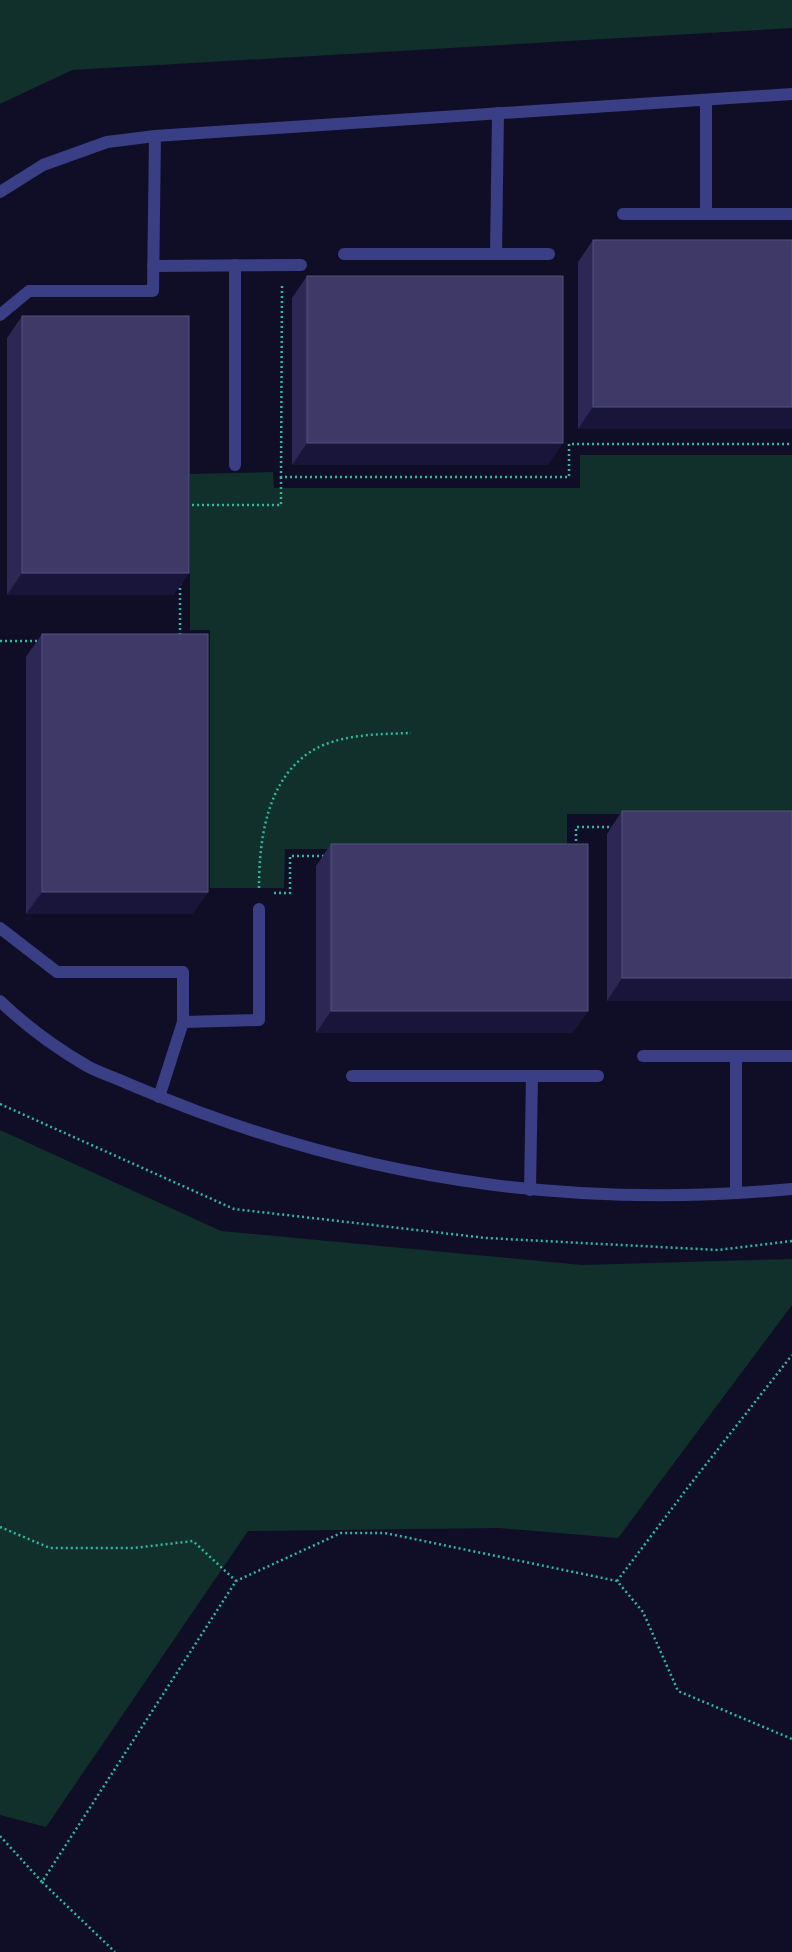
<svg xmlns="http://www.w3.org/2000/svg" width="792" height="1952" font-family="Rubik,sans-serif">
<rect width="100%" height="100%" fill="#100e26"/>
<g fill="#11302b">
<polygon points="0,0 792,0 792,28 72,70 0,104"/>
<polygon points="580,455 792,455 792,814 567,814 567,849 285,849 284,888 210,888 210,630 190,630 190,474 273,472 274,488 580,488"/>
<polygon points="0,1130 221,1231 582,1265 792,1259 792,1305 618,1538 499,1528 248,1531 46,1827 0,1815"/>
</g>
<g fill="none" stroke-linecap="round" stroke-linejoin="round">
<g stroke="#2db9a1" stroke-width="2.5" stroke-dasharray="2 3" stroke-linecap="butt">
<polyline points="282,286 281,477 569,477 569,444 792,444"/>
<polyline points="187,505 281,505 281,477"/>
<polyline points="180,583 180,636"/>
<polyline points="0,641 41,641"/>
<polyline points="576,846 576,827 614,827"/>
<path d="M259 888C259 836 268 771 321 746 349 734 381 734 411 733"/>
<polyline points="274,893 290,893 290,856 326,856"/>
<polyline points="0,1104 234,1209 486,1238 718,1250 792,1241"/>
<polyline points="0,1527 50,1548 134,1548 193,1541 236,1581"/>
<polyline points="617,1581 689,1486 792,1355"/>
<polyline points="0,1836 42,1882 236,1581 341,1533 385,1533 617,1581 643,1612 678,1691 792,1739"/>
<polyline points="42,1882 115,1952"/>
</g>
<g stroke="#393e85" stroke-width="12">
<polyline points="706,100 706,214"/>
<polyline points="623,214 792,214"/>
<polyline points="344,254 549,254"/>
<polyline points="496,254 498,113"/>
<polyline points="235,265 235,465"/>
<polyline points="153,266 301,265"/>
<polyline points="0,315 29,291 153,291 155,136"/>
<polyline points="0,928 57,972 183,972 183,1022 159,1097"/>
<polyline points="183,1022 259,1020 259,909"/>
<polyline points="643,1056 792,1056"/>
<polyline points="736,1056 736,1193"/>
<polyline points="352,1076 598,1076"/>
<polyline points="530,1190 532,1076"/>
</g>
<g stroke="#393e85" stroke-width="12">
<polyline points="0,192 43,165 107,142 155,136 792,94"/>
<path d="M0 1001C26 1026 56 1048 87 1066 98 1072 110 1076 122 1081 147 1092 173 1102 199 1112 394 1184 585 1208 792 1189"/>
</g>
</g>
<g fill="#2c2754">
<polygon points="593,240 792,429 578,429 578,262"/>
<polygon points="307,276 548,465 292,465 292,298"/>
<polygon points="22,316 189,573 173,595 7,595 7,338"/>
<polygon points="42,634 208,892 192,914 26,914 26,657"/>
<polygon points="622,811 792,1001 607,1001 607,834"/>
<polygon points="331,844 588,1011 572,1033 316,1033 316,866"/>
</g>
<g fill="#19153a">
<polygon points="593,407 792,407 792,429 578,429"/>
<polygon points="307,443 563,443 548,465 292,465"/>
<polygon points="22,573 189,573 173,595 7,595"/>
<polygon points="42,892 208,892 192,914 26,914"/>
<polygon points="622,978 792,978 792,1001 607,1001"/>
<polygon points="331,1011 588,1011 572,1033 316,1033"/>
</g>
<g fill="#3e3966" stroke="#55527e">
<rect x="593" y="240" width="199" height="167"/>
<rect x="307" y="276" width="256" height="167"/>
<rect x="22" y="316" width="167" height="257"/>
<rect x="42" y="634" width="166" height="258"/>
<rect x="622" y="811" width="170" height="167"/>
<rect x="331" y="844" width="257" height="167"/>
</g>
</svg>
